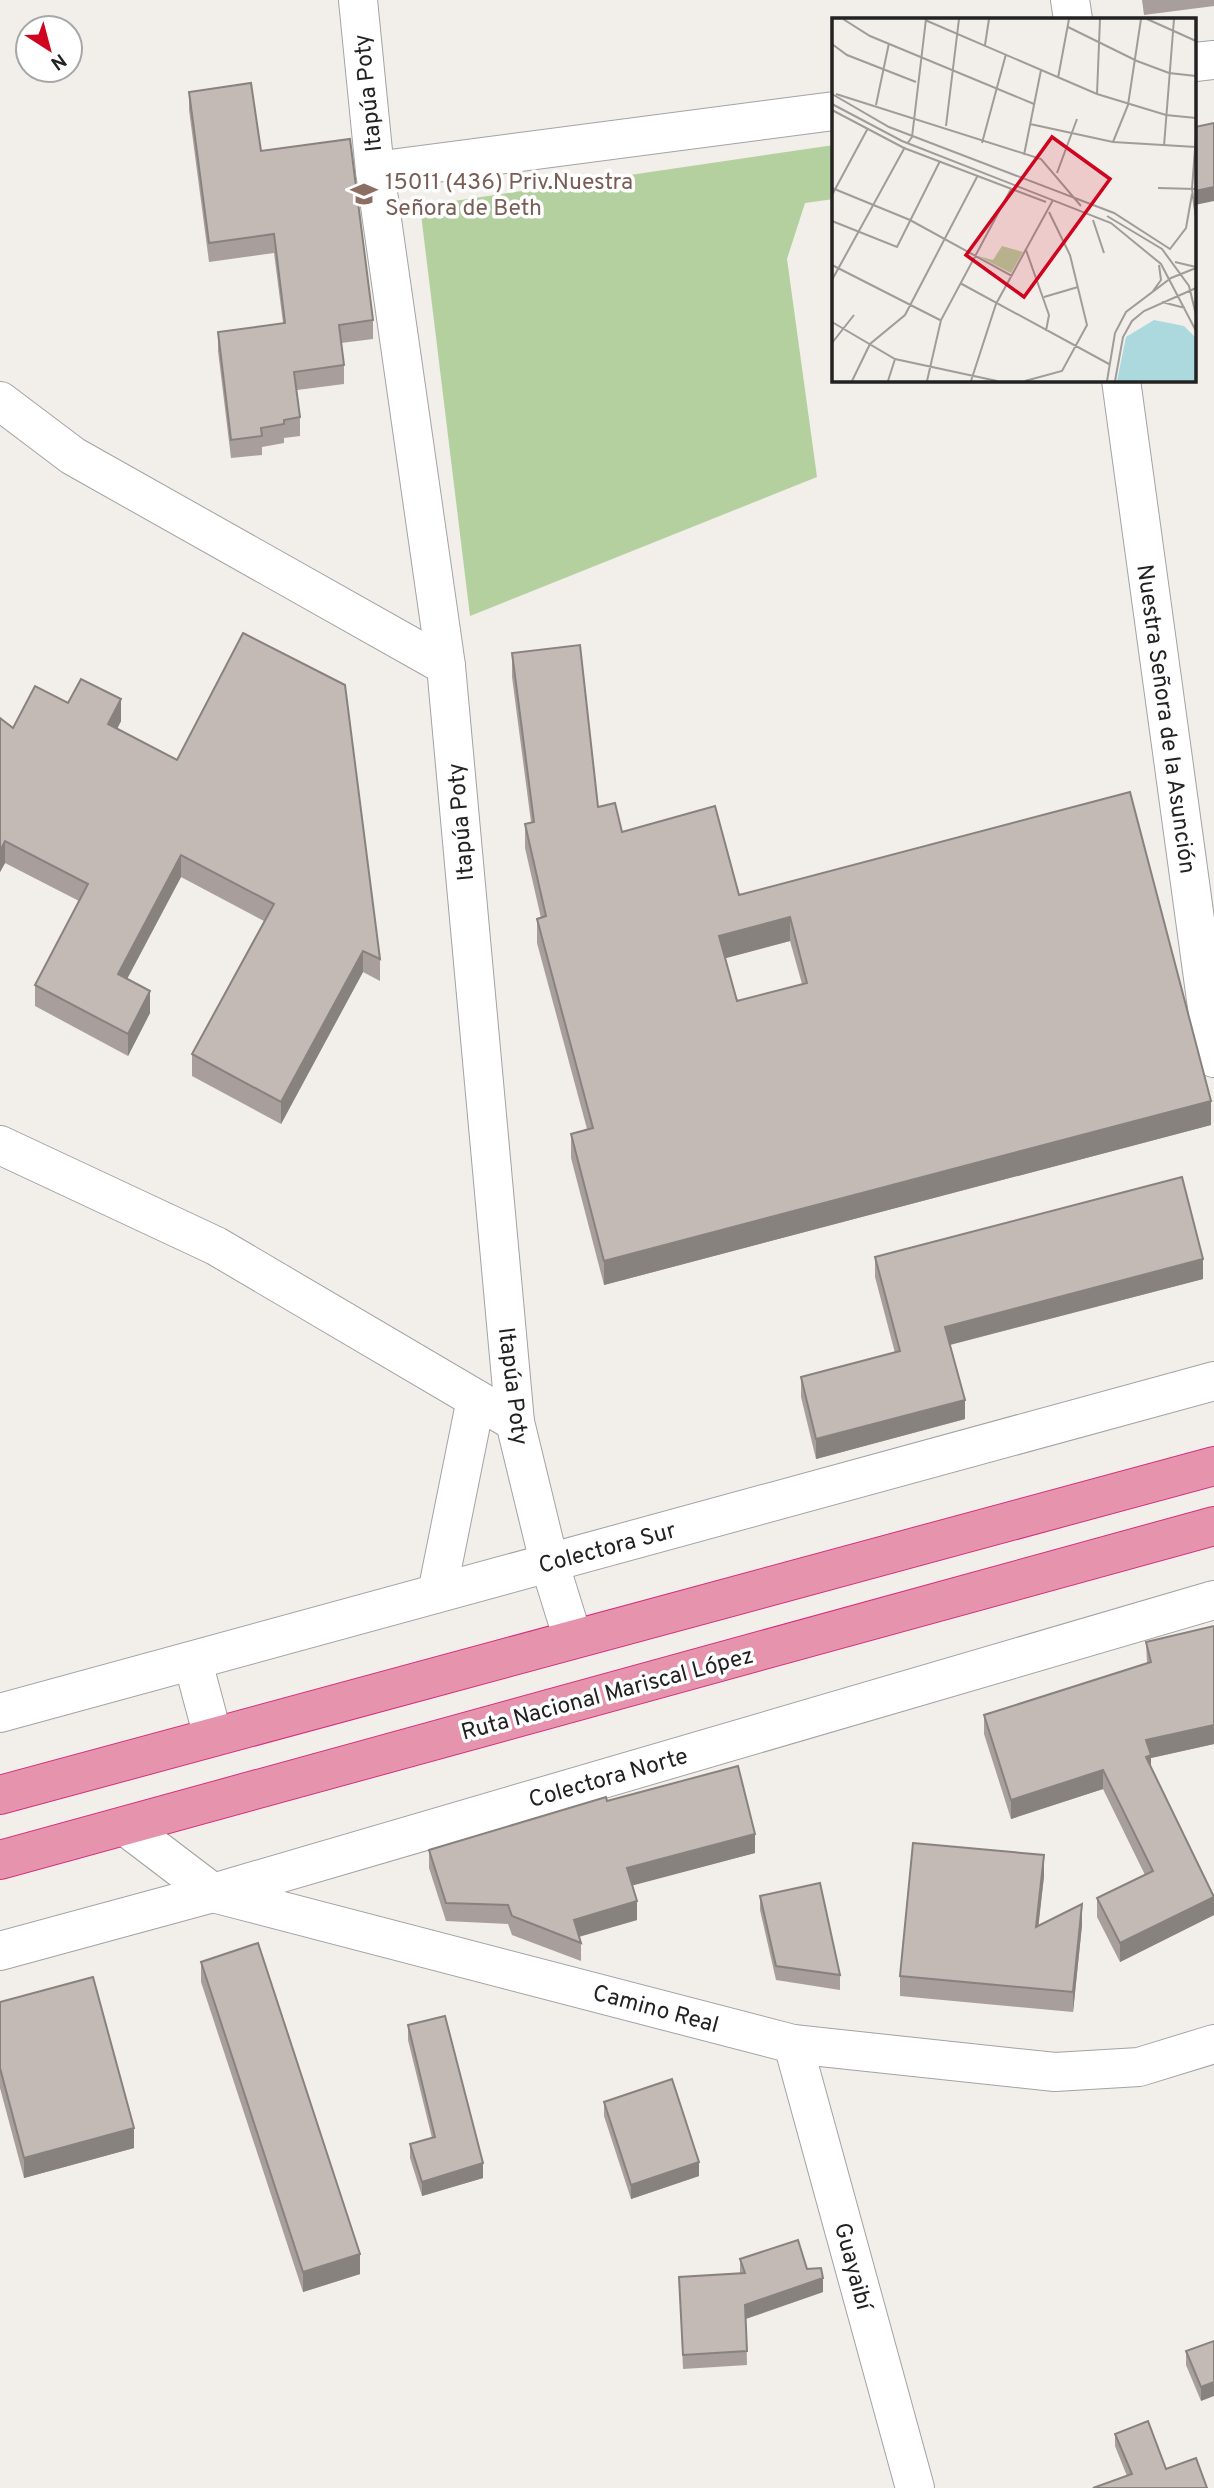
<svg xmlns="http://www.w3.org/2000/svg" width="1214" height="2488" font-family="Overpass,sans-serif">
<rect width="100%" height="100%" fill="#f2eee9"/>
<polygon fill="#b4d09f" points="834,145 834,199 805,203 787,259 817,477 470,616 420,206"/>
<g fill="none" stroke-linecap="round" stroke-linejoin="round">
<defs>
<g id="minor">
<polyline points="358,0 375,171 446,666 515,1422 549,1562 573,1639"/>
<polyline points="1070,0 1073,19"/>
<polyline points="1195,62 1214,60"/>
<polyline points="375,171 834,111"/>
<polyline points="1121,380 1214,1058"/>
<polyline points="0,401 73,456 446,666"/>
<polyline points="0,1145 216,1246 515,1422"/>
<polyline points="437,1593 476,1399"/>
<polyline points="193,1662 213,1737"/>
<polyline points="0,1713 1214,1381"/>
<polyline points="125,1826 213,1893 793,2044 1055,2072 1139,2067 1214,2044"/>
<polyline points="0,1951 213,1893 1214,1600"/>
<polyline points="793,2044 915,2488"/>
</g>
<g id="highway">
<polyline points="0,1795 1214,1466"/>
<polyline points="0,1860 1214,1526"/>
</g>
</defs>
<use href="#minor" stroke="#a3a3a3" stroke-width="40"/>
<use href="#highway" stroke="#d72f7f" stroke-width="40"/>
<use href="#minor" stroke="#fff" stroke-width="38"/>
<use href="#highway" stroke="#e694ae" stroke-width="38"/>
</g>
<g fill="#a89f9c" fill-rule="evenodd">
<polygon points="1142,0 1214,0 1214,6 1144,15"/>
<polygon points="189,92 261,151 373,320 373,339 341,343 344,365 344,384 297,390 300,417 300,436 284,438 284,443 262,447 262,455 231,458 218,351 218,332 283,323 274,253 209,262 189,110"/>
<path d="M512 653 598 807 622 832 739 895 1130 792 1211 1125 604 1285 571 1158V1134L587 1129 537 943V919L541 918 525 848V824L531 822 512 677ZM790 941 802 984 737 1001 725 958Z"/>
<polygon points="68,703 121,721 117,729 380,959 380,981 363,972 281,1124 192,1076 192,1054 264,921 181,877 127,979 150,1013 128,1056 35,1006 35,985 79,901 5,863 0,872 0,718 13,728"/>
<polygon points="875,1257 1203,1279 950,1345 965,1419 816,1459 801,1397 801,1377 895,1353 875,1277"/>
<polygon points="1214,1626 1214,1744 1151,1758 1151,1767 1214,1896 1214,1915 1120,1962 1097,1917 1097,1898 1145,1875 1103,1789 1011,1819 984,1734 984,1715 1147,1663 1146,1642"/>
<polygon points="607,1801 755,1853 632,1885 637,1920 579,1937 581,1943 581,1961 512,1935 508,1924 446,1921 429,1868 429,1850"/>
<polygon points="1044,1876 1038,1926 1082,1925 1073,2012 900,1996 900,1976"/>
<polygon points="760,1896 840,1975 840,1990 776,1980 760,1910"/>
<polygon points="201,1962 360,2274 303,2292 201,1982"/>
<polygon points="0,2002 134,2148 24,2178 0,2088"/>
<polygon points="408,2025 483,2178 422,2196 410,2158 410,2144 432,2138 408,2040"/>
<polygon points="604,2102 699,2176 631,2199 604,2116"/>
<polygon points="740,2259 807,2269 823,2292 746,2319 747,2365 683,2369 679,2277 740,2273"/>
<polygon points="1214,2341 1201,2401 1186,2365 1186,2351"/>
<polygon points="1115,2434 1166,2469 1207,2488 1127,2476 1115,2446"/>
</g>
<g fill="#88827f">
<polygon points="1214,187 1214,201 1195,205 1195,191"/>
<polygon points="121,699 121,721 108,746 108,724"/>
<polygon points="5,841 5,863 0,872 0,851"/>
<polygon points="181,855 181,877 118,996 118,974"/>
<polygon points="790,917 790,941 719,960 719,936"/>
<polygon points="363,951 363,972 281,1124 281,1102"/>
<polygon points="150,991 150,1013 128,1056 128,1034"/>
<polygon points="1211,1101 1211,1125 604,1285 604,1261"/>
<polygon points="1203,1259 1203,1279 945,1346 945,1327"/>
<polygon points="965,1400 965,1419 816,1459 816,1439"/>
<polygon points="1214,1725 1214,1744 1151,1758 1151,1774 1146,1775 1146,1740"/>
<polygon points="1103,1770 1103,1789 1011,1819 1011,1800"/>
<polygon points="755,1834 755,1853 627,1887 627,1868"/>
<polygon points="1044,1855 1044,1876 1036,1948 1036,1927"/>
<polygon points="1214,1897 1214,1915 1120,1962 1120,1943"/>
<polygon points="637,1901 637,1920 574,1938 574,1920"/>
<polygon points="1082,1904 1082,1925 1073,2012 1073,1992"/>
<polygon points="134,2128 134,2148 24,2178 24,2158"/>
<polygon points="699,2162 699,2176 631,2199 631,2185"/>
<polygon points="483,2163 483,2178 422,2196 422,2182"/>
<polygon points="360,2254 360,2274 303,2292 303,2272"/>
<polygon points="823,2278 823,2292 745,2319 745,2305"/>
<polygon points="1214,2382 1214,2396 1201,2401 1201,2387"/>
</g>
<g fill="#c3b9b5" stroke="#88827f" stroke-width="2" fill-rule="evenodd">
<polygon points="251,83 261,151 350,139 373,320 339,325 344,365 294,372 300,417 284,420 284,424 261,428 262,436 231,440 218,332 285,323 274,234 209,243 189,92"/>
<polygon points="1214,123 1214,187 1195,191 1195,127"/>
<polygon points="243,633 345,685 380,959 363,951 281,1102 192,1054 274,904 181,855 118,974 150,991 128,1034 35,985 88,884 5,841 0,851 0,718 13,728 35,686 68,703 81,679 121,699 108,724 177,760"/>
<path d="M580 645 598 807 615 803 622 832 715 806 739 895 1130 792 1211 1101 604 1261 571 1134 593 1128 537 919 546 916 525 824 534 822 512 653ZM790 917 807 983 737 1001 719 936Z"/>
<polygon points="1182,1177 1203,1259 945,1327 965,1400 816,1439 801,1377 900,1351 875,1257"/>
<polygon points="1214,1626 1214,1725 1146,1740 1151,1755 1146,1757 1214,1897 1120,1943 1097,1898 1153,1871 1103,1770 1011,1800 984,1715 1151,1662 1146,1642"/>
<polygon points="738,1766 755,1834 627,1868 637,1901 574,1920 581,1943 512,1916 508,1905 446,1903 429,1850 606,1797 607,1801"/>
<polygon points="913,1843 1044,1855 1036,1927 1082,1904 1073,1992 900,1976"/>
<polygon points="820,1883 840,1975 776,1966 760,1896"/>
<polygon points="258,1943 360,2254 303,2272 201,1962"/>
<polygon points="93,1977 134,2128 24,2158 0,2068 0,2002"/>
<polygon points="445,2016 483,2163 422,2182 410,2144 435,2137 408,2025"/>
<polygon points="672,2079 699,2162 631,2185 604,2102"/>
<polygon points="798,2240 807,2269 821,2268 823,2278 745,2305 747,2351 683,2355 679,2277 745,2273 740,2259"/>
<polygon points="1214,2341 1214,2382 1201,2387 1186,2351"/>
<polygon points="1148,2421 1166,2469 1196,2458 1207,2488 1093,2488 1132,2474 1115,2434"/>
</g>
<defs>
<symbol id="school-bare" viewBox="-9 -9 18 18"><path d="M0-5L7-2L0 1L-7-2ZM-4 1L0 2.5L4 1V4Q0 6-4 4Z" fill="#8d6e63" stroke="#fff" stroke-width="2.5" paint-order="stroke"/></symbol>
</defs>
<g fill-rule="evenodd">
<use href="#school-bare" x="345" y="175" width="38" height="38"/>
</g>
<g text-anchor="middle" stroke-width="7" stroke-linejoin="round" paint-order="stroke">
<g font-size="23" fill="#222" stroke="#fff">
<text transform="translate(367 93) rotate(-96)" y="8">Itapúa Poty</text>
<text transform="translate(1167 719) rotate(82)" y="8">Nuestra Señora de la Asunción</text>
<text transform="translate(460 822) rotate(-95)" y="8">Itapúa Poty</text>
<text transform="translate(514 1386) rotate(83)" y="8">Itapúa Poty</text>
<text transform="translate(607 1547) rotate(-15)" y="8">Colectora Sur</text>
<text transform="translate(607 1693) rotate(-15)" y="8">Ruta Nacional Mariscal López</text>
<text transform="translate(608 1777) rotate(-16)" y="8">Colectora Norte</text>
<text transform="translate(656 2008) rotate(15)" y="8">Camino Real</text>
<text transform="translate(854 2266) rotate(75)" y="8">Guayaibí</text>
</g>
<g font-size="23" fill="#785e54" stroke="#fff" text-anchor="start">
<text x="385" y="189">15011 (436) Priv.Nuestra<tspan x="385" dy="26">Señora de Beth</tspan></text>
</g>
</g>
<g transform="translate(832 18)">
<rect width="364" height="364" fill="#f2eee9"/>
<path d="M170 228 191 234 179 255 146 238 161 242Z" fill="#b4d09f"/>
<path d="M322 302 352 308 364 320V363H285L294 319Z" fill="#abd9de"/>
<path fill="none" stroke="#9f9c99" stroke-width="2" d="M11 1 38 18 202 86M315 1 364 23M93 2 265 76 334 97 364 100M236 9 305 43 337 55 364 58M0 26 15 37 84 64M153 27 157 1M226 60 237 1M0 76 57 109 282 195 338 231 354 210 360 176M4 76 209 141 249 188M265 76 268 1M0 86 70 123 279 205 329 246 364 313M44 87 57 25M0 92 72 130 214 184M198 106 281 124 364 129M114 108 127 1M364 118 360 171 364 200M281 124 296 87 309 1M150 125 174 36M75 126 80 119 94 1M332 128 342 1M192 137 209 52M225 155 245 101M0 170 78 202 180 258M326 170 364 171M0 177 36 110M275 198 330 231 357 268 364 297M261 202 272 235M0 203 65 229 108 143M194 232 217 297 214 313M343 244 364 249M0 247 108 302M0 262 73 129M128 265 277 346M321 273 329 262 327 247M212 279 246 269M330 284 353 290M0 304 63 341 165 363M0 325 22 297M20 363 38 326 73 297 146 157M56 363 63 341M95 363 109 302 179 171M139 363 164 286 221 182M193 363 230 353 255 307 238 237 217 194M275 363 283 315 294 294 339 260 364 250M283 363 291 319 300 303 312 293 364 270"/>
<path fill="#cf0520" fill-opacity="0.15" stroke="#cf0520" stroke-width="3.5" d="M220 119 278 161 192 279 134 237Z"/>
<rect width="364" height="364" fill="none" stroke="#222" stroke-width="3.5"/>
</g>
<g transform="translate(49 49) rotate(144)"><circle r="33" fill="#ffffff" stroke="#a7a7a7" stroke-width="2"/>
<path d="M0-5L12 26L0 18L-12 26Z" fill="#cf0520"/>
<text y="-10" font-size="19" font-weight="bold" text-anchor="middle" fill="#222222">N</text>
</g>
</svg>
